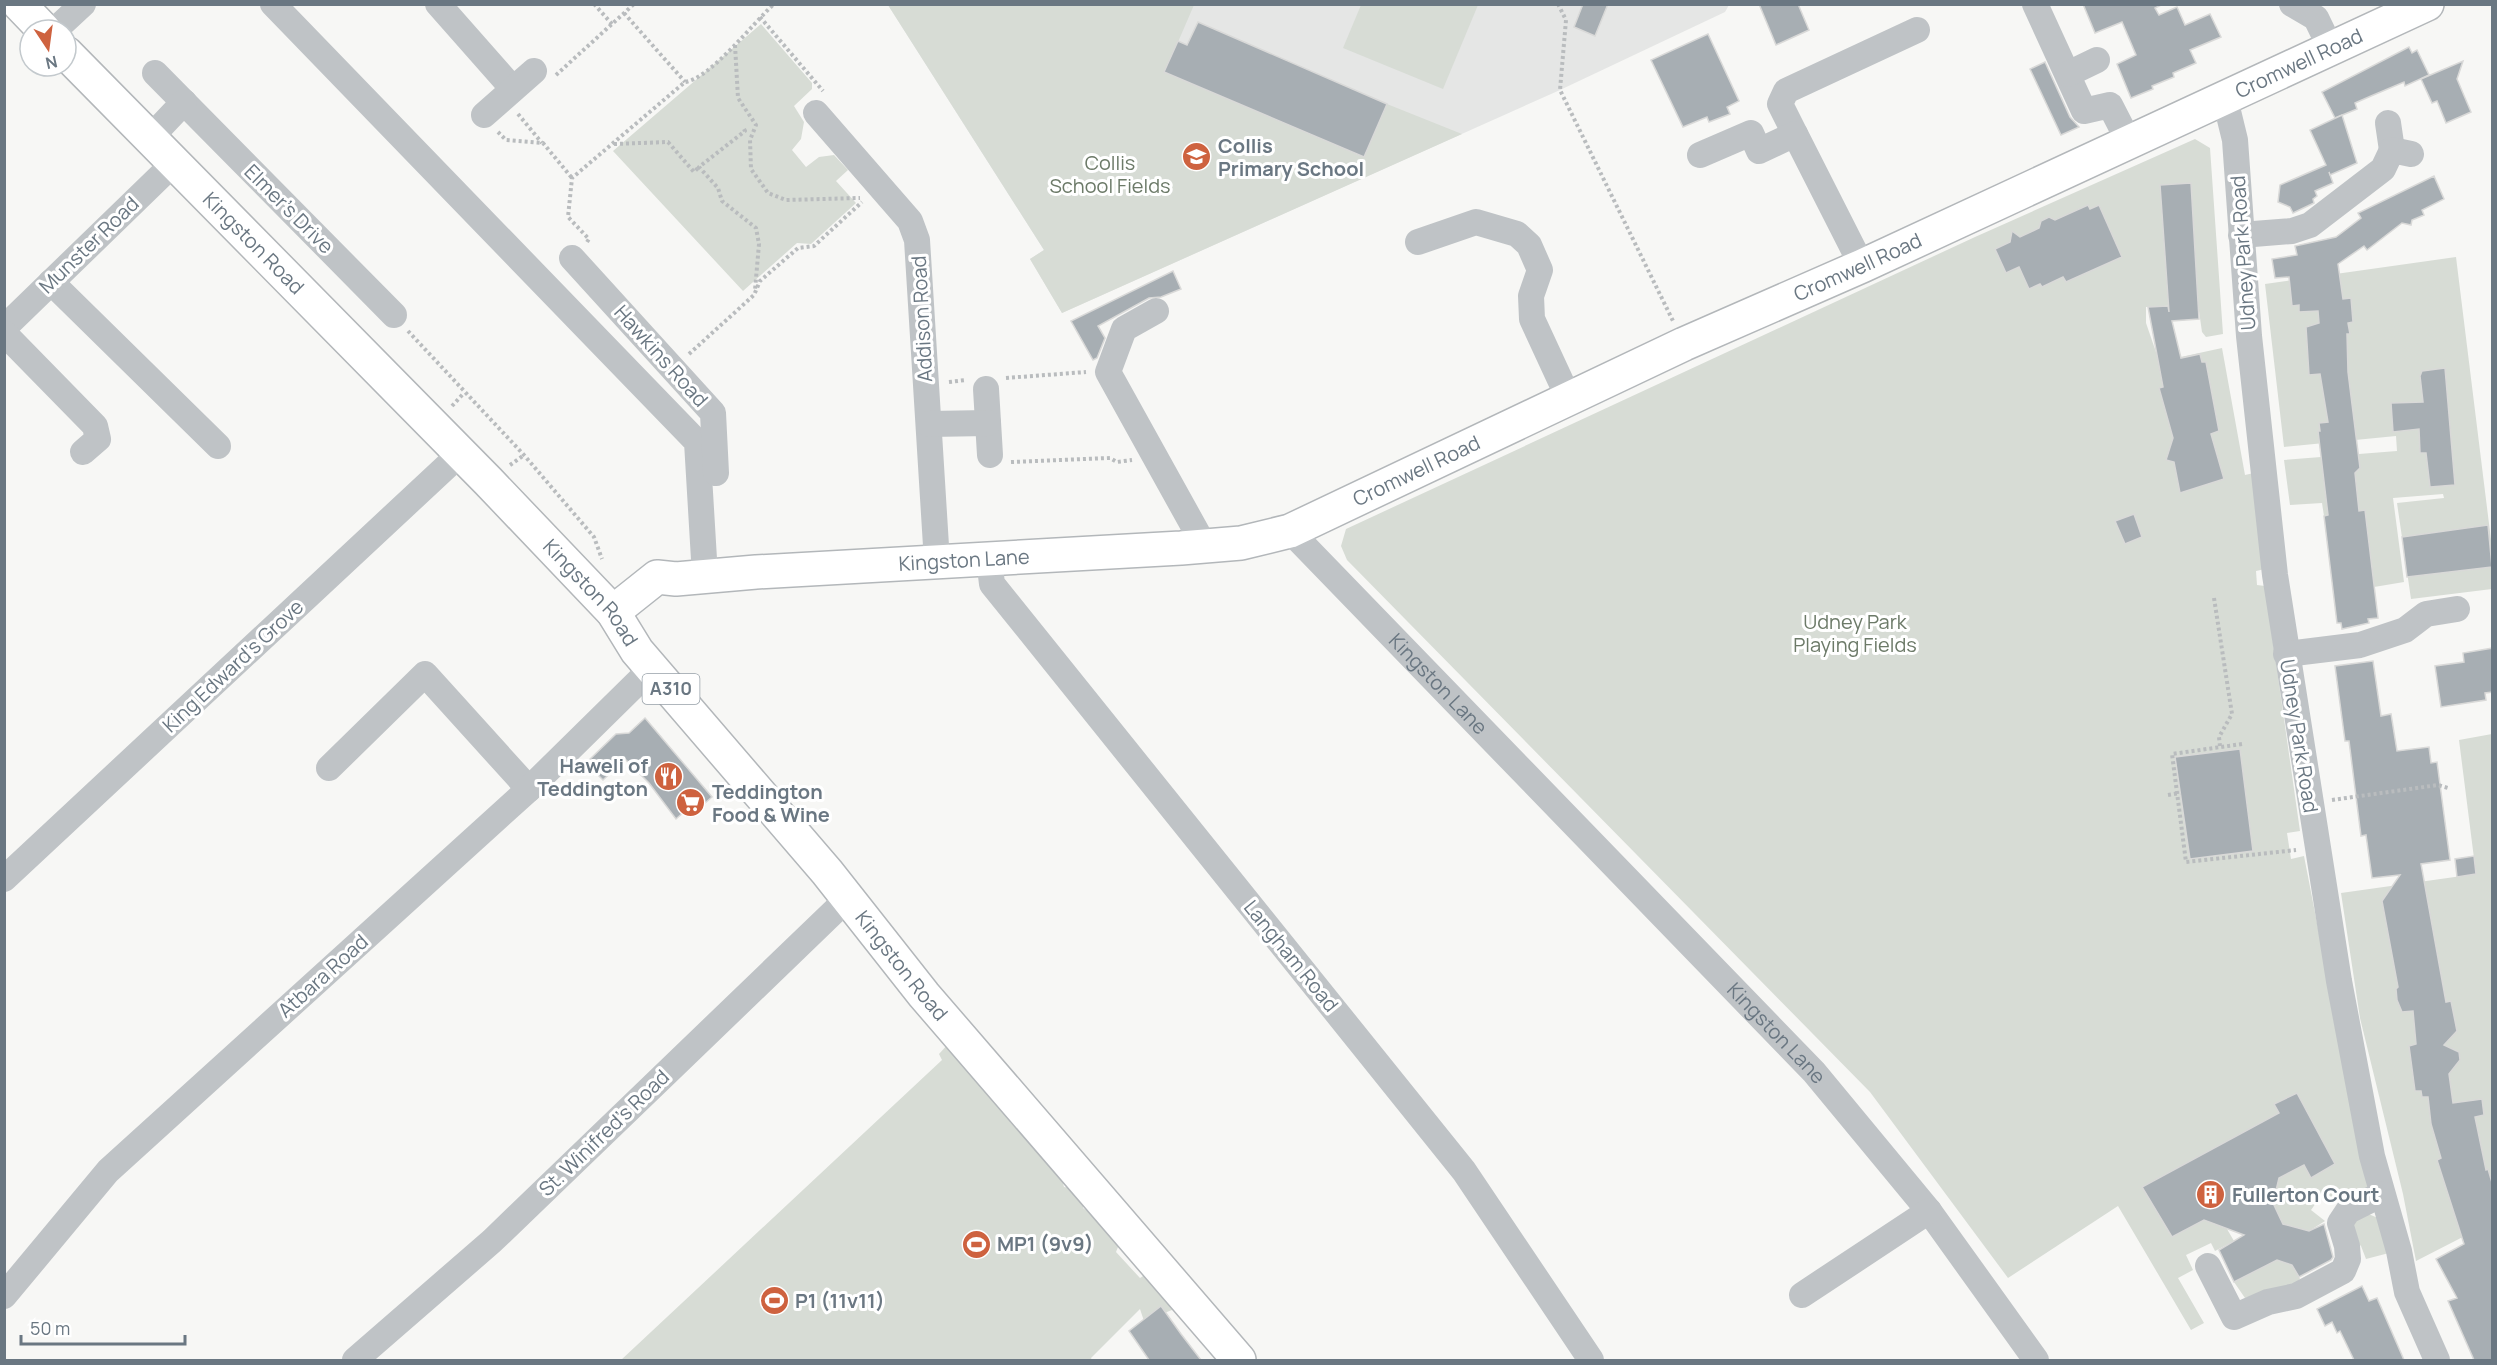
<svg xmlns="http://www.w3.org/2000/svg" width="2497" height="1365" font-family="Manrope,sans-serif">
<rect width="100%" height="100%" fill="#f7f7f5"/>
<polygon fill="#e5e6e5" points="888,5 1729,5 1725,12 1560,90 1062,313 1030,259 1044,250"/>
<g fill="#d7dcd5">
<polygon points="888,5 1194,5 1165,72 1363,157 1387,104 1462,134 1062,313 1030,259 1044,250"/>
<polygon points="1361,5 1478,5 1443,89 1343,48"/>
<polygon points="761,24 812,83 812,89 794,106 804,122 801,139 792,150 806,167 819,157 834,155 848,170 836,181 856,203 811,244 797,243 743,291 613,151"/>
<polygon points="2195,139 2210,148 2223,334 2206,337 2202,332 2198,304 2146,307 2146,323 2157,355 2167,360 2222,348 2245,475 2254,473 2265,569 2256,571 2257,585 2265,586 2300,831 2287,833 2291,859 2304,856 2368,1186 2360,1197 2340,1201 2323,1193 2311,1210 2325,1221 2309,1231 2283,1224 2273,1203 2279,1178 2304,1165 2311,1177 2335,1164 2297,1093 2274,1104 2279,1113 2142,1187 2171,1236 2204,1220 2227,1229 2234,1241 2215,1251 2211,1243 2186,1255 2193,1270 2178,1278 2204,1323 2191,1330 2118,1206 2008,1278 1870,1092 1347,560 1341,546 1346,529 1975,237"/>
<polygon points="2456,257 2492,548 2492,589 2411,599 2397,503 2444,498 2443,494 2393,498 2404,582 2374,587 2365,510 2324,516 2322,503 2290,505 2284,460 2397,451 2396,436 2284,447 2265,284"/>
<polygon points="2492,734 2492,1222 2416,1261 2403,1194 2360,1018 2341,893 2476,874 2459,740"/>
<polygon points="949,1043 1009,1103 1010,1122 1018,1130 1026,1130 1057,1162 1064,1187 1076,1189 1084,1200 1083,1208 1122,1237 1116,1252 1140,1278 1151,1271 1175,1297 1172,1310 1144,1321 1140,1309 1091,1358 1092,1360 621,1360 942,1060 939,1054"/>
<polygon points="2366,1213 2378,1218 2389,1253 2366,1259 2361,1246 2351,1236 2352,1219"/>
<polygon points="2269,1258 2292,1265 2300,1279 2292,1287 2245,1298 2234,1282"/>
</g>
<g fill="#a7aeb3" stroke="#d9d9d8" stroke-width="1.5">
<polygon points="1583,4 1608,4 1595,36 1574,27"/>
<polygon points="1759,4 1798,4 1809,30 1776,45"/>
<polygon points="2083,4 2163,4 2155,8 2159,15 2177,7 2185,25 2210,14 2221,37 2190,50 2196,63 2173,73 2174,77 2152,86 2153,89 2131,98 2117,64 2136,55 2122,22 2095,33"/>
<polygon points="1198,22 1387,104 1364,157 1164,72 1178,41 1187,45"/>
<polygon points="1708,34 1739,101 1727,107 1730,114 1709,122 1707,117 1683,127 1651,60"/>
<polygon points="2409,47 2412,53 2417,50 2429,75 2405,86 2404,82 2371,96 2355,103 2357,109 2335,118 2322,92"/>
<polygon points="2463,61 2457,79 2471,112 2446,123 2437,101 2432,103 2421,79"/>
<polygon points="2045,62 2070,117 2079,127 2061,135 2030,69"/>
<polygon points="2342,115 2357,163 2330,175 2329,172 2333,183 2315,191 2317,196 2313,199 2314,203 2293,213 2290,207 2278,202 2280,185 2326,165 2310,130"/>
<polygon points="2434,176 2444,199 2422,210 2424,215 2412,220 2411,225 2402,223 2367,250 2364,246 2338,264 2343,299 2351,298 2353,322 2348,323 2350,334 2347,334 2348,372 2360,468 2355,473 2359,511 2365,510 2378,618 2368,619 2369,623 2342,629 2341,623 2337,623 2324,516 2328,515 2318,431 2320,431 2319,423 2328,422 2320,374 2309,375 2306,327 2319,323 2318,311 2299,312 2299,305 2292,306 2289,277 2275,278 2272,259 2297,255 2295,246 2336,237 2361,218 2358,213"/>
<polygon points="2191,183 2199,319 2172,321 2181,358 2200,354 2202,362 2206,362 2219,431 2211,434 2224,479 2180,493 2174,462 2166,460 2173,438 2159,388 2163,387 2148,307 2168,306 2169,312 2160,185"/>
<polygon points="2088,205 2090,209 2099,205 2122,257 2066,282 2063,277 2042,287 2040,284 2029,289 2019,267 2006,273 1995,249 2010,242 2012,231 2020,237 2039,228 2041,221 2049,217 2055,220"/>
<polygon points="1173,271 1181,289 1161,297 1149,298 1098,326 1105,338 1097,358 1093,360 1071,321"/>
<polygon points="2445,368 2455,485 2430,487 2426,453 2420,453 2419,429 2393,432 2391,403 2423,402 2420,376 2422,371"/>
<polygon points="2134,514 2142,537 2125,544 2115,521"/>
<polygon points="2488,525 2492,567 2407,577 2402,537"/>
<polygon points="2493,648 2493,692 2485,693 2486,700 2441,707 2435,666 2464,662 2463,653"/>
<polygon points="2373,661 2381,716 2391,714 2397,751 2429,747 2431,763 2437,762 2450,860 2421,864 2446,1002 2451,1001 2457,1031 2444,1045 2459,1052 2460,1060 2449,1074 2453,1103 2482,1099 2484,1115 2475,1117 2486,1170 2488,1169 2493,1186 2493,1360 2474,1360 2448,1301 2457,1298 2436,1259 2464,1244 2437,1160 2441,1158 2431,1124 2428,1097 2422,1097 2421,1091 2415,1091 2409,1046 2416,1044 2413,1011 2402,1012 2397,1000 2396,989 2398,987 2382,901 2400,875 2372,878 2366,835 2361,836 2349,741 2345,741 2335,666"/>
<polygon points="645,718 712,797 690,816 685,811 676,819 649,783 625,759 603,780 586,763 616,734 629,733"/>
<polygon points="2240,749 2253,851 2190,859 2175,757"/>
<polygon points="2474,856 2476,874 2457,877 2455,859"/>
<polygon points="2297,1093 2335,1164 2311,1178 2304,1165 2279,1178 2273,1203 2283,1224 2309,1231 2324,1224 2333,1257 2331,1260 2299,1277 2292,1265 2277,1260 2234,1282 2219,1250 2244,1235 2204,1220 2172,1237 2142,1187 2279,1113 2274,1104"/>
<polygon points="2362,1286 2369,1301 2377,1298 2404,1360 2354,1360 2340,1331 2337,1333 2332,1322 2325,1326 2317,1309"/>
<polygon points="1161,1306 1181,1334 1201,1360 1149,1360 1129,1331"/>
</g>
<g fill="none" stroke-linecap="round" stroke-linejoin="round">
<defs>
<g id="major">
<polyline points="19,4 44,30"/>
<path id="s2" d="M66 53 488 481 613 612 637 651 827 872 924 995 1239 1360"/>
<path id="s3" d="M613 612 657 577 676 579 756 572 1181 548 1241 543 1290 531 1684 344 1862 266 2427 4"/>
</g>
</defs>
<use href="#major" stroke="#b3b7ba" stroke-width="36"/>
<g stroke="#b9bcbe" stroke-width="4" stroke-dasharray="3 3" stroke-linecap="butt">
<polyline points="594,4 612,24"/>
<polyline points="1558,4 1566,20 1560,90 1673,321"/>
<polyline points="624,13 685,82"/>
<polyline points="760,17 823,91"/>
<polyline points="735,45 738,98 756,125 750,140 751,169 768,193 786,200 860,198"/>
<polyline points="556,75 634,4"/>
<polyline points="518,114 542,143"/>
<polyline points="744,129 745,131 699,167 718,188 722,201 756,228 759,244 755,290"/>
<polyline points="498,132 506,140 543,143 572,178"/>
<polyline points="614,144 668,142 694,172 699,167"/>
<path d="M587 242 589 239 568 217 572 178 685 82C711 78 753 23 774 4"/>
<polyline points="408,331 524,455 594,537 602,559"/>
<polyline points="689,354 754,295 760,281 798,248 814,246 862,202"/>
<polyline points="1006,378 1086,372"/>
<polyline points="949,382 966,380"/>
<polyline points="452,406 464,393"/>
<polyline points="1011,462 1110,458 1117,462 1132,460"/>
<polyline points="510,465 524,455"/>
<polyline points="2214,598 2232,714 2219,737 2220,746"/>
<polyline points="2242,744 2172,754 2186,862 2296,850"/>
<polyline points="2168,795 2180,793"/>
<polyline points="2332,800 2438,785 2448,788"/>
</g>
<g stroke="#bfc3c6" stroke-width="26">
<polyline points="273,4 697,442 705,576"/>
<polyline points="438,4 513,89"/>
<polyline points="2035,4 2084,111 2110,105 2129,142"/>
<polyline points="2292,4 2316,18 2331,49"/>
<polyline points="55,30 83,4"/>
<polyline points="155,73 394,315"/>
<polyline points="2068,74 2097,60"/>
<polyline points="2225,99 2235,140 2249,336 2275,575 2339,981 2372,1156 2399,1251 2407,1292 2437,1360"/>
<polyline points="816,113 910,221 917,240 937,562"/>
<polyline points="484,115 534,71"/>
<polyline points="2388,123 2392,150"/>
<polyline points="1795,134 1780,104 1786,91 1917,30"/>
<polyline points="150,138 184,102"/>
<polyline points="1700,155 1751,133 1759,151 1795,134 1862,266"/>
<polyline points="2241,235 2292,231 2310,225 2383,169 2392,150 2411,154"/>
<polyline points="1418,242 1476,222 1517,234 1529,245 1540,270 1531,296 1532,319 1569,399"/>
<polyline points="572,258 713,413 716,473"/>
<polyline points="51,282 218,446"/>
<polyline points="1156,311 1124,329 1108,372 1204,545"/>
<polyline points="4,328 174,163"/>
<polyline points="4,333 95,426 98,439 83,452"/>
<polyline points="986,389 990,455"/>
<polyline points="929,424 988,423"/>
<path id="s1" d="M1290 531 1814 1072 1929 1211 2036 1360"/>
<polyline points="989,558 992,584 1464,1171 1591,1360"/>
<polyline points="2286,654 2360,645 2405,630 2426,614 2457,609"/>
<polyline points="329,768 425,674 529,789"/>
<polyline points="4,879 461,453"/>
<polyline points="2208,1266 2234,1317 2268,1302 2296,1296 2343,1271 2348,1259 2347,1246 2340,1223 2348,1211 2382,1194"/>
<polyline points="1802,1295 1929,1211"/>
<polyline points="4,1296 108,1171 529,789 653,667"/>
<polyline points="355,1360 492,1241 847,899"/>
</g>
<use href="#major" stroke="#fff" stroke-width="33"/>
</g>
<defs>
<symbol id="school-disc" viewBox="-11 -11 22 22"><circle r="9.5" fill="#ce623f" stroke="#fff"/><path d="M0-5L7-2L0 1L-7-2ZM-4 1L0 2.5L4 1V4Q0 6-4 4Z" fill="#fff"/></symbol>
<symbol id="restaurant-disc" viewBox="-11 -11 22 22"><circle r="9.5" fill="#ce623f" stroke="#fff"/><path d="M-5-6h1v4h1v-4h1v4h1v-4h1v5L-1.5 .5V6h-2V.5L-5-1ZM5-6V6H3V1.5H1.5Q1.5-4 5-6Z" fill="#fff"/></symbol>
<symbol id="supermarket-disc" viewBox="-11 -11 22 22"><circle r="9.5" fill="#ce623f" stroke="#fff"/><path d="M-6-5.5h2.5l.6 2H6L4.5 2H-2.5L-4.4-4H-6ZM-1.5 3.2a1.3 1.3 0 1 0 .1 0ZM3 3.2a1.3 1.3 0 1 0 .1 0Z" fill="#fff"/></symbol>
<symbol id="building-disc" viewBox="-11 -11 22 22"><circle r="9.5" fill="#ce623f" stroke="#fff"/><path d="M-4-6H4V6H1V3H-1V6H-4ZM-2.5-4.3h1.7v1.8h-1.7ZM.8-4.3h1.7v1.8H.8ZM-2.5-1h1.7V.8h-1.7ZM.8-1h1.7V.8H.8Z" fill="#fff"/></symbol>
<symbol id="stadium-disc" viewBox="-11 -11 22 22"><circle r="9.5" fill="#ce623f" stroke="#fff"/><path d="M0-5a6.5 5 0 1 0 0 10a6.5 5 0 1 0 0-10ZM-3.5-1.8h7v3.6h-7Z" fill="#fff"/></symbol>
</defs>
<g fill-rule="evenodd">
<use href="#school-disc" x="1180" y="140" width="33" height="33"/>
<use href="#restaurant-disc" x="652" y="760" width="33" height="33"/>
<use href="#supermarket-disc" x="674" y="786" width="33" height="33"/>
<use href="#building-disc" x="2194" y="1178" width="33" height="33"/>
<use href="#stadium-disc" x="960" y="1228" width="33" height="33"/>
<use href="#stadium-disc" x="758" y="1284" width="33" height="33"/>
</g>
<g text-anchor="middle" stroke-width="6" stroke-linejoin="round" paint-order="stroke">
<rect fill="#fff" stroke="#97a0a8" stroke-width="1.5" x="642.5" y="674" width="57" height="30" rx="4.5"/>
<g font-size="18" font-weight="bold" fill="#6a7782">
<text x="671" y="695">A310</text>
</g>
<g font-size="20" fill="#6a7782" stroke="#fff">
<text dy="7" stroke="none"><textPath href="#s3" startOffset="1804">Cromwell Road</textPath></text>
<text transform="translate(289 209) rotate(45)" y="7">Elmer's Drive</text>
<text dy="7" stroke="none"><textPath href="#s2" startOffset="267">Kingston Road</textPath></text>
<text transform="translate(89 245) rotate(-44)" y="7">Munster Road</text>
<text transform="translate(2243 253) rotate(-94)" y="7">Udney Park Road</text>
<text dy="7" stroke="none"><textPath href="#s3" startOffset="1318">Cromwell Road</textPath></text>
<text transform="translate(922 319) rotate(-93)" y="7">Addison Road</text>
<text transform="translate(661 356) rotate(48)" y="7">Hawkins Road</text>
<text dy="7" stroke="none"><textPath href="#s3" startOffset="832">Cromwell Road</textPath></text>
<text dy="7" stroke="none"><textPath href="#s3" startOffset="364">Kingston Lane</textPath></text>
<text dy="7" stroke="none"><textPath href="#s2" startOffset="753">Kingston Road</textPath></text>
<text transform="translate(233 666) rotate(-43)" y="7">King Edward's Grove</text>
<text dy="7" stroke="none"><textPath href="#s1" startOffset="213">Kingston Lane</textPath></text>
<text transform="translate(2299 736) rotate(81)" y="7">Udney Park Road</text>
<text transform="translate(1291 956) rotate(51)" y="7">Langham Road</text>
<text dy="7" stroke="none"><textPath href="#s2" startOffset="1239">Kingston Road</textPath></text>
<text transform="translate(323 976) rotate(-42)" y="7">Atbara Road</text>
<text dy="7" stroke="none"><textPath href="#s1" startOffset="699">Kingston Lane</textPath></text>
<text transform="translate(604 1133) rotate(-44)" y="7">St. Winifred's Road</text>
</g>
<g font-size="20" font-weight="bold" fill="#6a7782" stroke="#fff" text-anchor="start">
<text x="1218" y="153">Collis<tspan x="1218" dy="23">Primary School</tspan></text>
<text x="648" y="773" text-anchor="end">Haweli of<tspan x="648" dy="23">Teddington</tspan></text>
<text x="712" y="799">Teddington<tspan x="712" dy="23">Food &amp; Wine</tspan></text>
<text x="2232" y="1202">Fullerton Court</text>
<text x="997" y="1251">MP1 (9v9)</text>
<text x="795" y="1308">P1 (11v11)</text>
</g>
<g font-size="20" fill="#6c7a68" stroke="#fff">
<text x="1110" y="170">Collis<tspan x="1110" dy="23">School Fields</tspan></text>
<text x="1855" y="629">Udney Park<tspan x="1855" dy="23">Playing Fields</tspan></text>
</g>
</g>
<rect width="2497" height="1365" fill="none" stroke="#6a7782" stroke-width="12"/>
<g transform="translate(48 48) rotate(167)"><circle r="28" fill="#ffffff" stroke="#c3c9cd" stroke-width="1.5"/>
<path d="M0-4.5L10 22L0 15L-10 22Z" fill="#ce623f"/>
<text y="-9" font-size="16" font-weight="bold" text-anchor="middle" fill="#6a7782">N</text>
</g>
<path d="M21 1335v9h164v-9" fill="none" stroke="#6a7782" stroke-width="3"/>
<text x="30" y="1335" font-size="18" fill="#6a7782" stroke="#ffffff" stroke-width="4.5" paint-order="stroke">50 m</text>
</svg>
